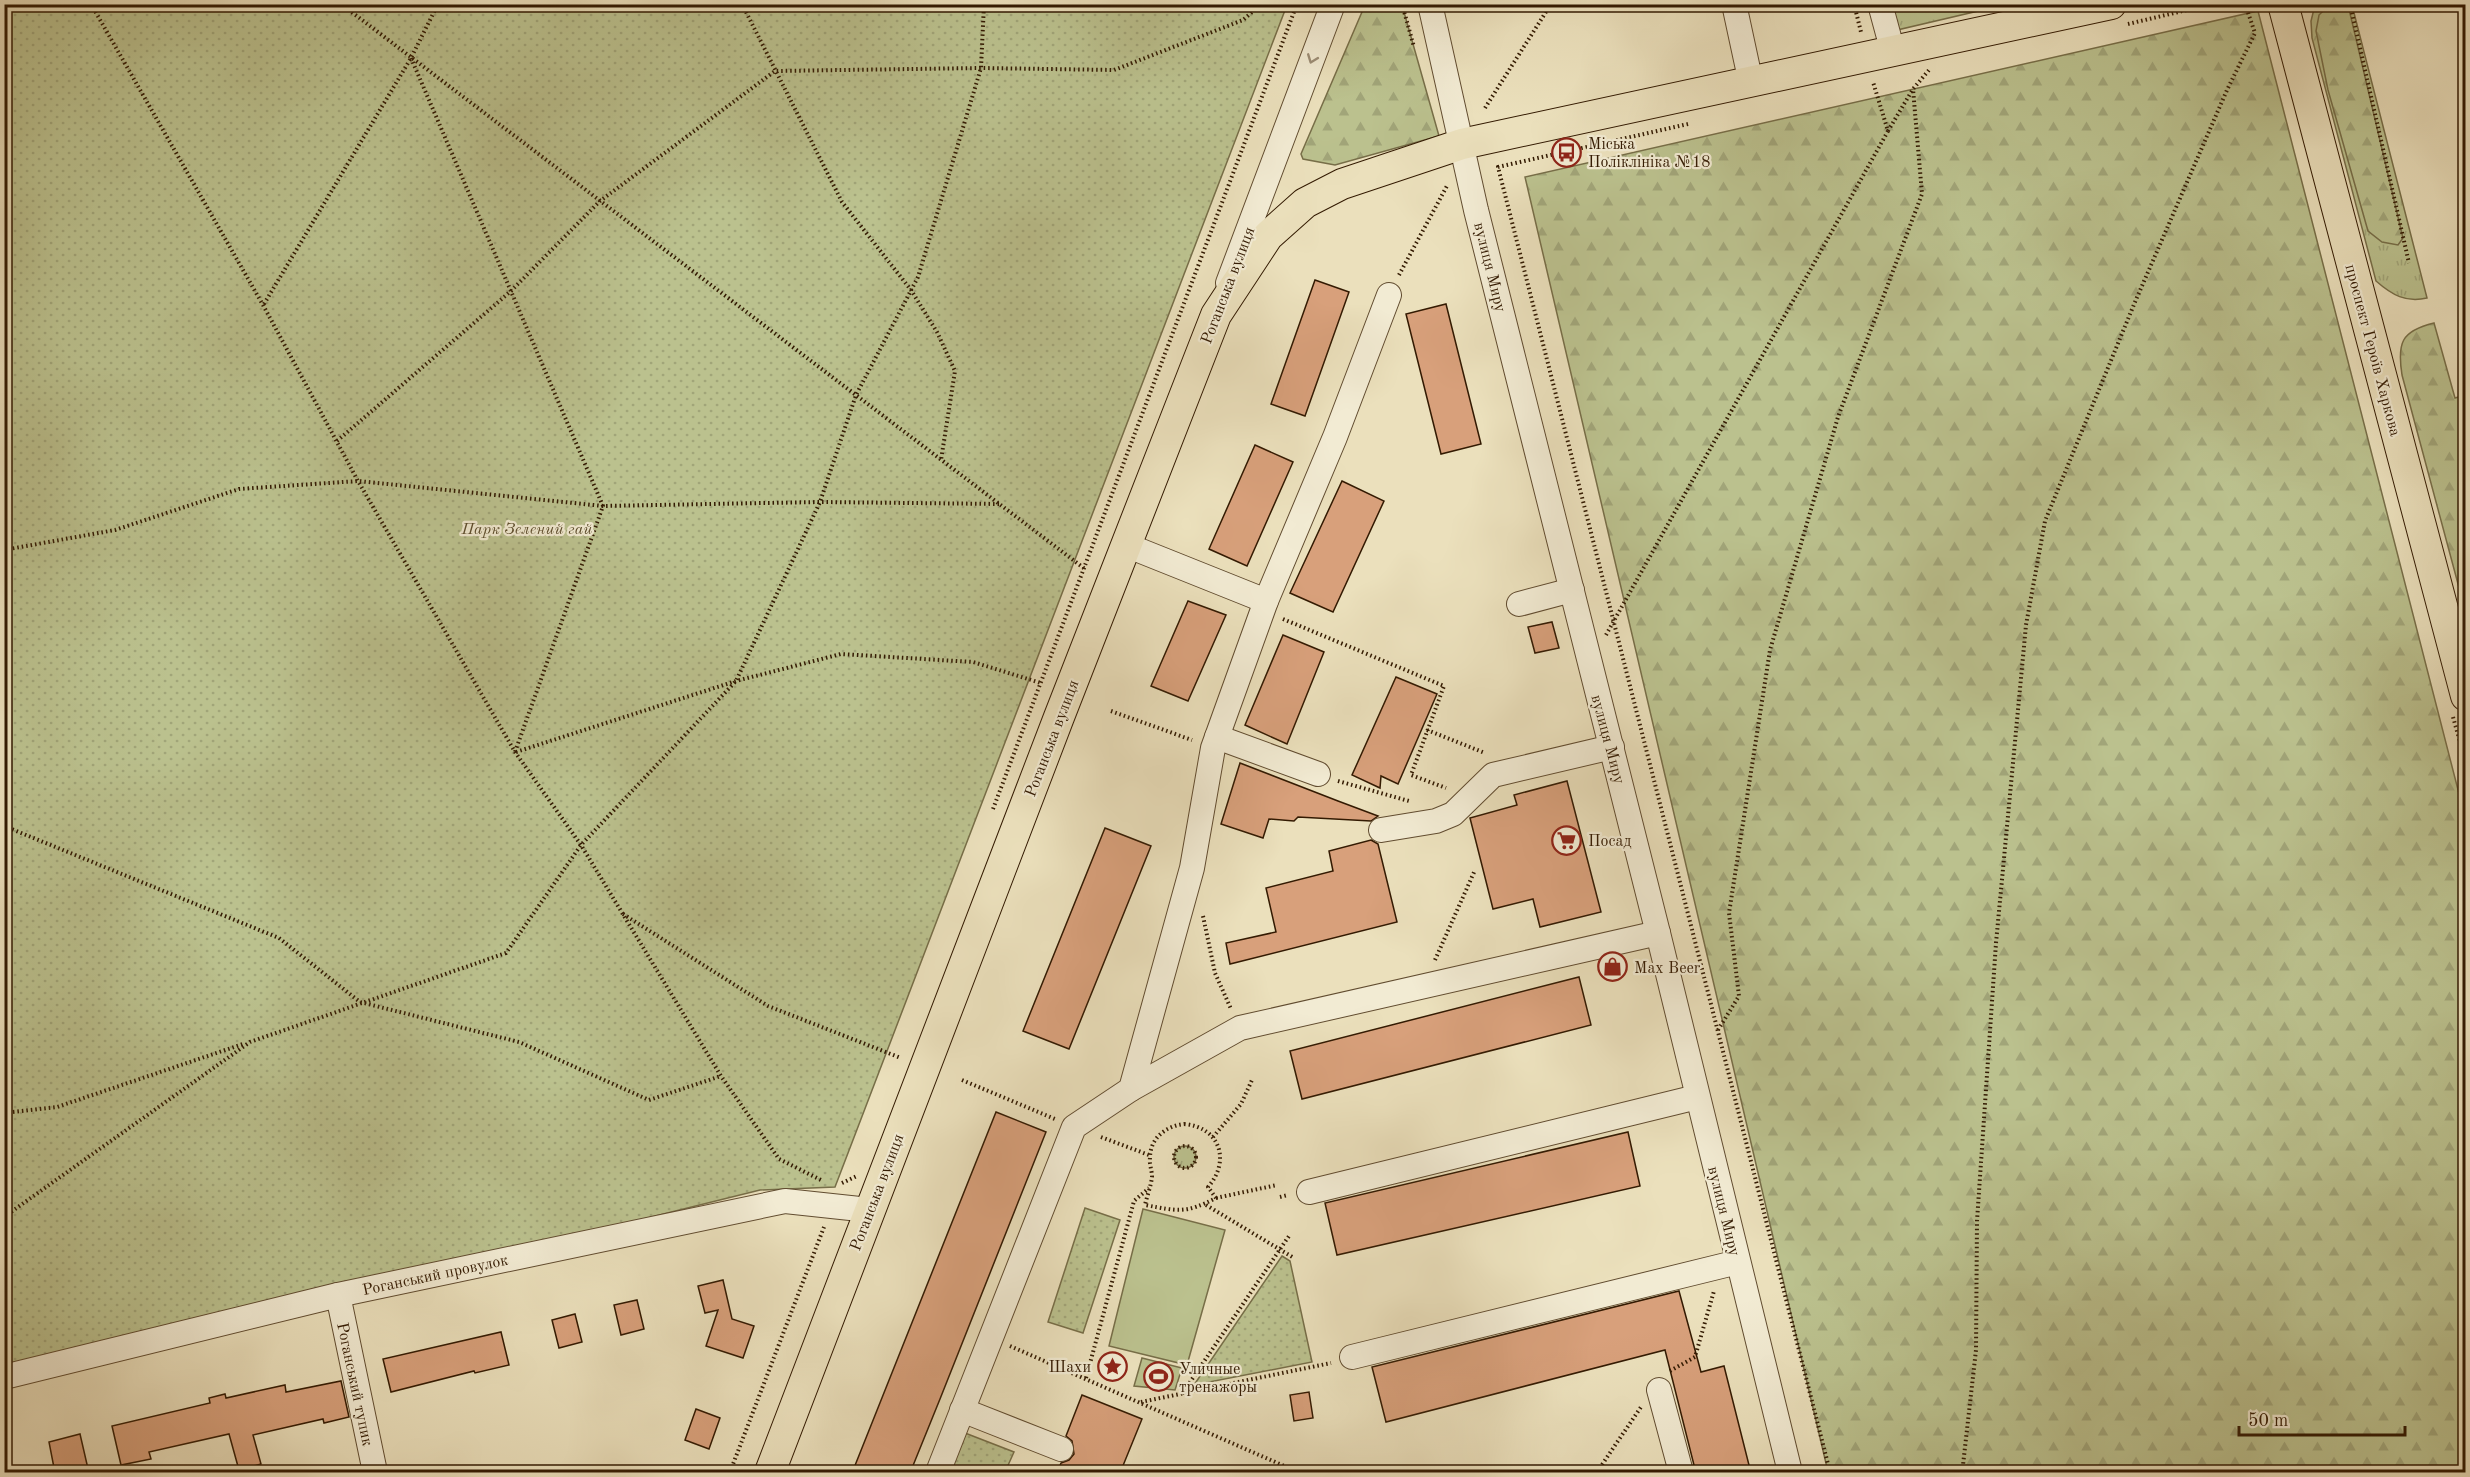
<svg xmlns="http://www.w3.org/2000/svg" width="2470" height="1477" font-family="'Old Standard TT',serif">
<defs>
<pattern id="grass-tufts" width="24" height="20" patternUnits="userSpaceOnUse" patternTransform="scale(1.5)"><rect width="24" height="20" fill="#bbc18e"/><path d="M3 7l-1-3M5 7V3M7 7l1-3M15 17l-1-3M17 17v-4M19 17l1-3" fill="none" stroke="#a1a579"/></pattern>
<pattern id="forest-firs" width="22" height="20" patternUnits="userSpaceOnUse" patternTransform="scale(1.5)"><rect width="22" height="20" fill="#bbc18e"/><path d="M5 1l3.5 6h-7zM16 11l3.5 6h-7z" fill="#a1a579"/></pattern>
<pattern id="park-dots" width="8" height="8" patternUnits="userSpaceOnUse" patternTransform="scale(1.5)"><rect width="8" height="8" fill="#bbc18e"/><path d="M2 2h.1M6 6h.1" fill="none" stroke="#a1a579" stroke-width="1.8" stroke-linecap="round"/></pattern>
</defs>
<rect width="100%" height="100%" fill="#ebe0bc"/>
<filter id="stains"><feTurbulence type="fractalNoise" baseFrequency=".00333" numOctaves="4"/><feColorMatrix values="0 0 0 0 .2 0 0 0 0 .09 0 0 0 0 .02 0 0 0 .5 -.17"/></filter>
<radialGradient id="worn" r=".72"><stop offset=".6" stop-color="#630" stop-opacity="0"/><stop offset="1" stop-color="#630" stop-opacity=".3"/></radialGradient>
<g fill="url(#grass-tufts)" stroke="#776e48" stroke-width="1.5">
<polygon points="1891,5 2004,5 1897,30"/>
<path d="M2315 5H2352L2427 298C2406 303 2392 295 2376 281L2312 38 2311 21Z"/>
<circle cx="1185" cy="1157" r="11"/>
</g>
<g fill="url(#forest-firs)" stroke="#776e48" stroke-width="1.5">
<polygon points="1365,5 1402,5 1439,136 1335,165 1303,159 1301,154"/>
<polygon points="2329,5 2348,5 2403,238 2398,245 2382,242 2368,231 2328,90 2316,31 2319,15"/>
<polygon points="2258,11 2465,817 2465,1472 1828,1472 1525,177"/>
<path d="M2434 323 2455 398 2465 395V610L2402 375C2397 343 2401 331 2434 323Z"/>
</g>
<g fill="url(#park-dots)" stroke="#776e48" stroke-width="1.5">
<polygon points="4,5 1287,5 835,1187 760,1190 5,1377"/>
<polygon points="1085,1208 1120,1220 1083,1333 1048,1322"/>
<polygon points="1282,1256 1290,1261 1312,1362 1194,1385"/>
<polygon points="965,1433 1014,1452 1005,1472 948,1472"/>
</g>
<g fill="#bbc18e" stroke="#776e48" stroke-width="1.5">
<polygon points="1143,1209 1225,1230 1187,1365 1109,1346"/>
<polygon points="1142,1358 1182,1368 1175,1390 1134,1386"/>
</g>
<g fill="#d8a07b" stroke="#331a02" stroke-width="1.5">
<polygon points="1315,280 1349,292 1305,416 1271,404"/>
<polygon points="1446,304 1481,444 1441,454 1406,314"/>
<polygon points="1255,445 1293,462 1247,566 1209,549"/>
<polygon points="1342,481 1384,501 1333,612 1290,593"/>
<polygon points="1188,601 1226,615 1188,701 1151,686"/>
<polygon points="1552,622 1559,648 1535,653 1528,627"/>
<polygon points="1283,635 1324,652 1287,744 1245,725"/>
<polygon points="1396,677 1437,694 1398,784 1381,776 1380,788 1352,775"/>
<polygon points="1240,763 1338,801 1378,816 1371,821 1298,817 1294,821 1269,819 1263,838 1221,824"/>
<polygon points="1567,781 1601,912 1540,927 1533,899 1493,909 1470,818 1517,805 1514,795"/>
<polygon points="1105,828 1151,846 1069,1049 1023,1031"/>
<polygon points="1371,840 1378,844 1397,922 1230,964 1226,943 1276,932 1266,888 1333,871 1329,851"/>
<polygon points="1579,977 1591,1025 1302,1099 1290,1051"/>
<polygon points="996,1112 1046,1132 940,1399 910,1473 852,1473"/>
<polygon points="1628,1132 1640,1186 1337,1255 1325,1203"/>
<polygon points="723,1280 732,1319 754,1326 743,1358 706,1346 718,1310 705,1313 698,1286"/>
<polygon points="1679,1291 1701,1372 1724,1366 1751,1473 1696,1473 1665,1350 1386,1422 1372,1367"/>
<polygon points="637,1300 644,1329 621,1335 614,1305"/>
<polygon points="575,1314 582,1342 559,1348 552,1320"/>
<polygon points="501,1332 509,1365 475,1373 474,1371 391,1392 383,1359"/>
<polygon points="341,1381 349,1417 324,1423 323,1419 253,1435 261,1464 239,1470 229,1434 149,1452 151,1459 121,1465 112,1426 210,1403 209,1398 225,1394 226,1398 285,1385 286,1392"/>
<polygon points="1309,1392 1313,1418 1294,1421 1290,1395"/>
<polygon points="1082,1395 1142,1419 1120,1473 1057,1473 1061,1463 1069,1460 1074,1454 1072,1441 1066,1436"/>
<polygon points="696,1409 720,1418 709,1449 685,1440"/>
<polygon points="80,1434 89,1473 55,1473 49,1442"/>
</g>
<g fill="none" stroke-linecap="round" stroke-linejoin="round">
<defs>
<g id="minor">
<polyline points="1430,4 1476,210 1658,933 1790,1472"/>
<polyline points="1734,4 1751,83"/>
<polyline points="1880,4 1893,52"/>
<polyline points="1228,283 1333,4"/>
<polyline points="1126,545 1266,601"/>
<polyline points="1519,604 1572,590"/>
<polyline points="1217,737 1318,774"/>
<polyline points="1381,830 1436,821 1453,814 1493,775 1612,747"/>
<polyline points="1131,1089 1240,1028 1658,933"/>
<polyline points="1309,1192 1697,1097"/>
<polyline points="338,1295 375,1472"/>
<polyline points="1352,1357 1738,1262"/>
<polyline points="4,1377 338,1295 785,1201 869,1210"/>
<polyline points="1659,1390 1681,1472"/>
<polyline points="962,1410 1061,1449"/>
<polyline points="938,1472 1074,1127 1131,1089 1192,868 1213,748 1266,601 1335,437 1389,295"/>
</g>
<g id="major">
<polyline points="2283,4 2466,696"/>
<polyline points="770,1472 1059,717 1216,315 1268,236 1305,203 1342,184 1462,144 2111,4"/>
</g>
</defs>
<use href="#minor" stroke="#614c30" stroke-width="26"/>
<use href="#major" stroke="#331a02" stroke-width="32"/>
<g stroke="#331a02" stroke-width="4" stroke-dasharray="1.5 3" stroke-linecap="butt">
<polyline points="91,4 263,305 358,481 515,752 581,845 721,1076 779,1159 823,1181"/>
<polyline points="341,4 1085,569"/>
<polyline points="742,4 842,202 911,290 937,332 955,371 941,460"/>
<polyline points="1402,4 1414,47"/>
<polyline points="1854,4 1861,32"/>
<polyline points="2350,4 2409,263"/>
<polyline points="2128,24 2212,4"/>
<polyline points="411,58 603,506 515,752"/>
<polyline points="1485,108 1551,4"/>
<polyline points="1688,124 1498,167 1830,1472"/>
<polyline points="1888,131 1913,89 1929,70"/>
<polyline points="1399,275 1448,184"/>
<polyline points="264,304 411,58 438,4"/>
<polyline points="337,441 511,291 600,201 775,71 981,68 1114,70 1243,20 1261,4"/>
<polyline points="4,550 115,530 239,489 358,481 603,506 820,502 1000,504"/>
<polyline points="1283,619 1444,686 1411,775 1446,788"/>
<polyline points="1606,635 1888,131 1873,82"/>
<polyline points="1111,711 1192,740"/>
<polyline points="2453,717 2466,763"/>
<polyline points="1427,730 1485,753"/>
<polyline points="516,752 736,681 841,654 973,662 1041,683"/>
<polyline points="1338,781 1409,801"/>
<polyline points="993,809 1297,4"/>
<polyline points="4,826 279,938 360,1002 519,1042 649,1100 721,1076"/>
<polyline points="623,914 768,1006 901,1058"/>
<polyline points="1203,916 1215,973 1231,1009"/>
<polyline points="1435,960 1475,870"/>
<polyline points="1718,1030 1739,996 1729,913 1770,650 1838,417 1922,194 1913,89"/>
<polyline points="962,1080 1055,1119"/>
<polyline points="4,1113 57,1107 243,1044"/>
<path d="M1184 1124C1220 1127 1231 1161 1208 1187L1216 1198C1185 1214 1178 1211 1145 1205 1147 1196 1151 1186 1152 1177 1152 1170 1149 1164 1150 1158 1150 1138 1166 1126 1184 1124Z"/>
<polyline points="1101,1137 1149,1155"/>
<polyline points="1213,1137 1241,1104 1252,1080"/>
<circle cx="1185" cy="1157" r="11"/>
<polyline points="842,1183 857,1176"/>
<polyline points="1280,1197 1288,1195"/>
<polyline points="1216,1198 1277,1185"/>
<polyline points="1206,1205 1294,1258"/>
<polyline points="4,1217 250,1042 506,953 581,845 736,681 820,502 856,395 918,277 981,68 984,4"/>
<polyline points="1010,1346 1298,1472"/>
<polyline points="1670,1371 1695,1357 1714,1291"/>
<polyline points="1086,1378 1134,1201 1149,1188"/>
<polyline points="1182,1394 1289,1236"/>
<polyline points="1141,1402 1331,1363"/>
<polyline points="730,1472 824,1227"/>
<polyline points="1597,1472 1641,1407"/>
<polyline points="1960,1472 1963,1465 1976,1350 1977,1221 1996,943 2026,625 2045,521 2135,302 2227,90 2255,33 2245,4"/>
</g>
<use href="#minor" stroke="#f2ebd3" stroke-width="24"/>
<use href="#major" stroke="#ebe0bc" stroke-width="30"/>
</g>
<defs><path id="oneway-chevron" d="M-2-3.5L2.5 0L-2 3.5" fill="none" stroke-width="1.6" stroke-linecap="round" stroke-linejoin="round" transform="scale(1.5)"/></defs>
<use stroke="#9c8d75" href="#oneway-chevron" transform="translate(1312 59) rotate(111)"/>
<defs>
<symbol id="bus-ring" viewBox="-11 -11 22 22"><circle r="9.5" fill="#f2ebd3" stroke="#8f2418" stroke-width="1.5"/><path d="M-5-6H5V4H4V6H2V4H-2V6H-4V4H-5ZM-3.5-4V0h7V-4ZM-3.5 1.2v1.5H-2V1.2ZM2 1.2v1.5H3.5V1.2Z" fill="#8f2418"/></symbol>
<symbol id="supermarket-ring" viewBox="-11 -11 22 22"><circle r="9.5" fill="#f2ebd3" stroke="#8f2418" stroke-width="1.5"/><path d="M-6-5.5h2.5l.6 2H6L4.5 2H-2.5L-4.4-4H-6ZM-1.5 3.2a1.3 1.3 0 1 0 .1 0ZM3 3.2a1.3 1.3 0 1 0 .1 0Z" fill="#8f2418"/></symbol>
<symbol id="shop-ring" viewBox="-11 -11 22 22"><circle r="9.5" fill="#f2ebd3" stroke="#8f2418" stroke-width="1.5"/><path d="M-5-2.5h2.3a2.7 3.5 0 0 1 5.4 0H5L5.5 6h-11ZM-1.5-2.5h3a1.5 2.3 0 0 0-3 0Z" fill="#8f2418"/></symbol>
<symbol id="sight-ring" viewBox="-11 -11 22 22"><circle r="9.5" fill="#f2ebd3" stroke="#8f2418" stroke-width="1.5"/><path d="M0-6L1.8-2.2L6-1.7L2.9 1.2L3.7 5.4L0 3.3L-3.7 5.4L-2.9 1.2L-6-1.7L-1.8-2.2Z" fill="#8f2418"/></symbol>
<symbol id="stadium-ring" viewBox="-11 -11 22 22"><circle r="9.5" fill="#f2ebd3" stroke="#8f2418" stroke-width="1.5"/><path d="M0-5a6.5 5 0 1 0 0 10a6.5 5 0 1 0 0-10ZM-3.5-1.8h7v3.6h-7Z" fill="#8f2418"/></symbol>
</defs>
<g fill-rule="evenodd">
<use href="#bus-ring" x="1550" y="136" width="33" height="33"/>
<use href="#supermarket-ring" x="1550" y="824" width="33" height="33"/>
<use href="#shop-ring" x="1596" y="950" width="33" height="33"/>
<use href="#sight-ring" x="1096" y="1350" width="33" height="33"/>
<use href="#stadium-ring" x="1142" y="1360" width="33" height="33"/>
</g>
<g text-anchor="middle" stroke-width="4.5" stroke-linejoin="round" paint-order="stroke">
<g font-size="16" fill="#331a02" stroke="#f2ebd3" text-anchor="start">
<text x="1588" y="149">Міська<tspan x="1588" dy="18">Поліклініка №18</tspan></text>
<text x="1588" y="846">Посад</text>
<text x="1634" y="973">Max Beer</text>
<text x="1091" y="1372" text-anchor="end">Шахи</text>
<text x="1179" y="1374">Уличные<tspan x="1179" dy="18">тренажоры</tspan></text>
</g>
<g font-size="16" fill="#331a02" stroke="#f2ebd3">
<text transform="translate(1491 267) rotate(76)" y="6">вулиця Миру</text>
<text transform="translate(1227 285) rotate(-69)" y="6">Роганська вулиця</text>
<text transform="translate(2374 350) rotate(75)" y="6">проспект Героїв Харкова</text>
<text transform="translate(1051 738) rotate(-69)" y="6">Роганська вулиця</text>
<text transform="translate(1609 739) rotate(75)" y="6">вулиця Миру</text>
<text transform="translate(876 1192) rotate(-69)" y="6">Роганська вулиця</text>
<text transform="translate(1725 1211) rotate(76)" y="6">вулиця Миру</text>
<text transform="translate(435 1274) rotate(-12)" y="6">Роганський провулок</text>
<text transform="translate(356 1384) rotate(78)" y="6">Роганський тупик</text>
</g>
<g font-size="16" font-style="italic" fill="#5c4c2c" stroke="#f2ebd3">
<text x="527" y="534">Парк Зелений гай</text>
</g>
</g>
<rect width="2470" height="1477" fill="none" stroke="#ebe0bc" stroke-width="24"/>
<rect x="6" y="6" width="2458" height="1465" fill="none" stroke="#331a02" stroke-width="3"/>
<rect x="12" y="12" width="2446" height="1453" fill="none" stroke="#331a02" stroke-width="1.5"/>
<path d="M2239 1426v9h166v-9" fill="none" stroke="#331a02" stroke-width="3"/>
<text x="2248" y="1426" font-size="18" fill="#331a02" stroke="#f2ebd3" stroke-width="4.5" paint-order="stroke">50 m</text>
<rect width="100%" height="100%" filter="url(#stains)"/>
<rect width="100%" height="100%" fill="url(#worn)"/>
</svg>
